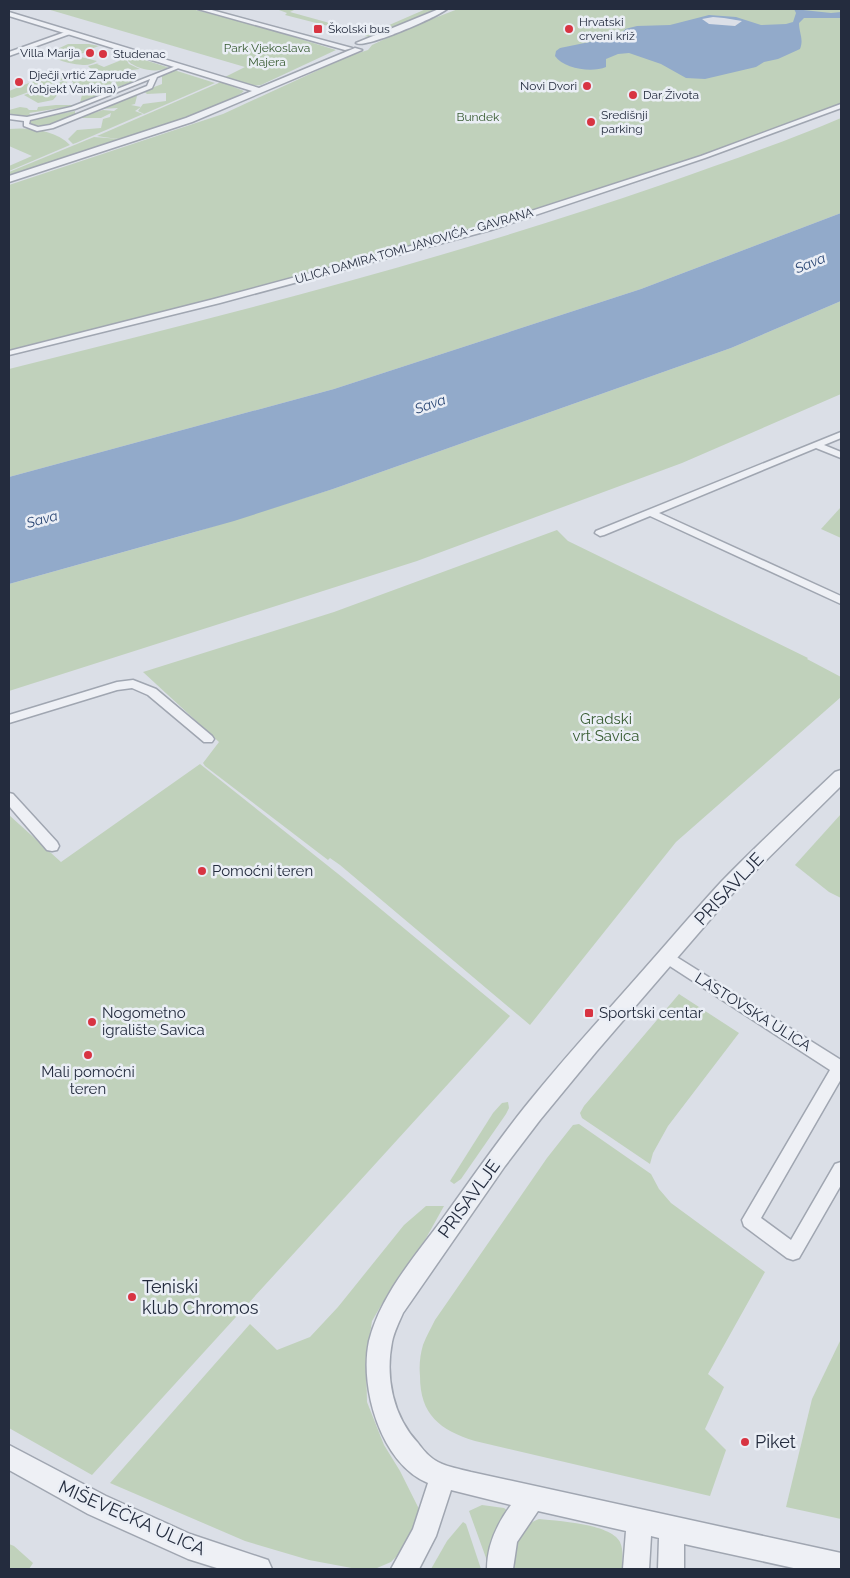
<svg xmlns="http://www.w3.org/2000/svg" width="850" height="1578" font-family="Raleway,sans-serif">
<rect width="100%" height="100%" fill="#dbdfe7"/>
<g fill="#c0d1bb">
<polygon points="47,9 192,9 261,27 336,50 261,85 252,86 223,78 245,67"/>
<polygon points="282,9 294,10 290,12 344,27 340,29 285,15 287,13 279,10"/>
<polygon points="426,9 436,9 371,37 364,36"/>
<polygon points="458,9 841,9 841,104 705,155 496,224 345,266 9,350 9,185 223,114 349,56 368,50 372,45 406,29"/>
<polygon points="68,44 89,44 99,46 85,51 51,52"/>
<path d="M87 51 77 56 97 61C94 63 89 65 85 65 75 65 55 61 48 53Z"/>
<path d="M129 55 167 67 168 68C156 73 138 70 128 61L127 56Z"/>
<polygon points="124,56 129,64 140,69 116,72 114,75 92,70 88,66 99,63 97,64 104,67 124,59 121,57"/>
<polygon points="174,70 215,83 144,114 138,111 143,104 166,101 166,93 147,94 144,91 162,84 162,75"/>
<polygon points="51,74 65,79 12,98 9,97 9,91"/>
<polygon points="108,76 112,78 114,80 111,83 115,84 116,81 139,80 114,88 114,86 104,90 105,94 84,101 87,102 80,103 82,95 91,91 91,87 94,85 90,87 89,90 79,94 71,79"/>
<polygon points="66,80 67,84 53,100 38,103 24,95"/>
<path d="M221 82 244 91C234 102 142 134 124 138 116 140 105 137 97 136Z"/>
<polygon points="134,95 137,96 135,104 131,105 141,107 135,111 143,114 76,143 73,144 68,139 77,130 101,128 103,119 110,117 111,113 101,118 78,118 103,110 114,111 118,108 101,109"/>
<polygon points="56,105 79,105 29,113 31,115 23,117 14,116 14,115 9,113 9,110 20,107 27,108 29,110 37,110 38,107"/>
<polygon points="75,111 75,114 62,120 64,121 47,126 29,125 32,119"/>
<path d="M841 118V213L641 289 334 389 9 477V369C228 315 447 259 661 185 721 164 782 143 841 118Z"/>
<path d="M9 129C29 127 56 130 70 145L9 171V166L32 156 9 146Z"/>
<polygon points="94,137 120,139 9,175 9,172"/>
<polygon points="841,301 841,394 682,463 417,561 9,691 9,584 195,532 333,489 731,348"/>
<polygon points="841,507 841,538 821,529"/>
<polygon points="557,530 568,541 808,658 807,659 841,677 841,697 676,842 530,1025 340,865 330,858 328,860 205,766 203,763 219,742 143,672 334,612"/>
<polygon points="200,764 342,877 510,1016 92,1475 9,1428 9,815 61,862"/>
<polygon points="841,814 841,898 829,892 795,865"/>
<polygon points="679,994 739,1033 668,1126 653,1153 650,1164 582,1118 580,1113 584,1106"/>
<polygon points="508,1102 509,1108 506,1114 461,1179 454,1184 450,1181 493,1113 502,1103"/>
<path d="M579 1124 651 1174 659 1189 671 1203 765 1272 708 1374 724 1387 705 1429 726 1450 710 1496 475 1441C440 1430 420 1415 420 1376 419 1366 420 1355 423 1345 426 1337 431 1328 435 1320L547 1158 573 1125Z"/>
<polygon points="426,1206 444,1206 425,1240 389,1292 372,1321 366,1360 367,1402 384,1445 400,1471 419,1509 416,1526 407,1546 391,1562 377,1568 357,1569 309,1560 245,1541 110,1483 250,1324 277,1350 310,1337 338,1307 404,1225"/>
<polygon points="841,1339 841,1519 786,1507 812,1399"/>
<polygon points="482,1505 504,1508 509,1512 493,1550 492,1569 490,1569 469,1511"/>
<path d="M539 1519C559 1521 611 1524 620 1542 624 1551 622 1560 622 1569H510C509 1550 521 1525 539 1519Z"/>
<polygon points="463,1522 466,1524 481,1569 431,1569 447,1541"/>
<polygon points="9,1544 14,1546 33,1563 29,1569 9,1569"/>
</g>
<g fill="#92aaca">
<path d="M794 9 831 13 841 12V18H804L799 23C799 33 804 39 800 49L778 59 764 62 756 67 705 79 686 78 661 64 629 53 618 54 606 59V67C592 73 564 69 555 56L556 51 560 48 614 37 625 30V29L637 26 670 25 709 15 736 17 761 25 786 24 793 22 796 13Z"/>
<polygon points="841,213 841,301 731,348 333,489 234,521 9,584 9,477 334,389 641,289"/>
</g>
<polygon fill="#dbdfe7" points="713,17 724,18 742,21 735,26 709,24 702,19"/>
<g fill="none" stroke-linecap="round" stroke-linejoin="round">
<defs>
<g id="minor">
<polygon points="68,31 70,34 9,56 9,52"/>
<path d="M176 66 181 67 157 77 152 88 53 128 37 131 24 126V121L9 119V115L27 117 71 107ZM150 79 147 86 50 125 38 127 29 124 30 120 75 109Z"/>
<polygon points="841,104 841,108 705,158 491,230 220,303 9,355 9,351 214,299 485,226 701,156"/>
<polygon points="841,432 841,438 824,445 841,452 841,458 816,448 659,513 841,596 841,604 650,516 604,535 600,536 595,533 596,531"/>
<polygon points="133,680 156,689 212,736 214,739 212,742 204,742 148,695 132,688 117,690 9,723 9,715 117,682"/>
<polygon points="9,793 13,794 57,842 59,846 57,850 52,851 47,850 9,806"/>
<polygon points="667,951 841,1060 841,1079 761,1218 791,1240 835,1164 841,1162 841,1185 799,1258 793,1260 787,1258 744,1226 742,1220 830,1070 662,961 660,957 662,953"/>
</g>
<g id="tertiary">
<polygon points="198,9 208,9 352,48 345,50"/>
<path d="M439 9H447C437 17 365 49 356 43Z"/>
<polygon points="9,12 259,88 355,48 362,50 192,122 9,182 9,176 186,118 252,91 9,16"/>
<path d="M841 770V786L734 892 596 1052 540 1120 505 1166 403 1313C399 1322 394 1332 392 1342 385 1378 393 1416 418 1443 423 1450 430 1458 438 1462 447 1467 460 1469 471 1472L841 1553V1569H798L684 1544V1569H658L659 1538 651 1536 649 1569H623L626 1531 538 1511 517 1542 513 1569H487C487 1545 497 1524 511 1505L451 1490 436 1536 419 1569H391L413 1529 428 1483C381 1464 359 1387 369 1341 381 1293 418 1253 446 1214 472 1178 497 1142 524 1108 563 1059 605 1014 646 967 671 939 695 910 721 882 758 844 797 808 835 772Z"/>
<polygon points="9,1445 106,1496 190,1534 268,1560 272,1569 220,1569 188,1559 88,1514 9,1470"/>
</g>
</defs>
<use href="#minor" stroke="#a0a6b1" stroke-width="3"/>
<use href="#tertiary" stroke="#a0a6b1" stroke-width="3"/>
<use href="#minor" fill="#eef0f5" fill-rule="evenodd"/>
<use href="#tertiary" fill="#eef0f5" fill-rule="evenodd"/>
</g>
<g fill="#d83442" stroke="#eaeef5" stroke-width="2">
<rect x="313" y="24" width="10" height="10" rx="2.5"/>
<circle cx="569" cy="29" r="5"/>
<circle cx="90" cy="53" r="5"/>
<circle cx="103" cy="54" r="5"/>
<circle cx="19" cy="82" r="5"/>
<circle cx="587" cy="86" r="5"/>
<circle cx="633" cy="95" r="5"/>
<circle cx="591" cy="122" r="5"/>
<circle cx="202" cy="871" r="5"/>
<rect x="584" y="1008" width="10" height="10" rx="2.5"/>
<circle cx="92" cy="1022" r="5"/>
<circle cx="88" cy="1055" r="5"/>
<circle cx="132" cy="1297" r="5"/>
<circle cx="745" cy="1442" r="5"/>
</g>
<g text-anchor="middle" stroke-width="5" stroke-linejoin="round" paint-order="stroke">
<g font-size="12" fill="#242c3e" stroke="#eaeef5" text-anchor="start">
<text x="579" y="26">Hrvatski<tspan x="579" dy="14">crveni križ</tspan></text>
<text x="328" y="33">Školski bus</text>
<text x="80" y="57" text-anchor="end">Villa Marija</text>
<text x="113" y="58">Studenac</text>
<text x="29" y="79">Dječji vrtić Zapruđe<tspan x="29" dy="14">(objekt Vankina)</tspan></text>
<text x="577" y="90" text-anchor="end">Novi Dvori</text>
<text x="643" y="99">Dar Života</text>
<text x="601" y="119">Središnji<tspan x="601" dy="14">parking</tspan></text>
</g>
<g font-size="12" fill="#365a30" stroke="#eaeef5">
<text x="267" y="52">Park Vjekoslava<tspan x="267" dy="14">Majera</tspan></text>
<text x="478" y="121">Bundek</text>
</g>
<g font-size="12" fill="#242c3e" stroke="#eaeef5">
<text transform="translate(414 246) rotate(-16)" y="4">ULICA DAMIRA TOMLJANOVIĆA - GAVRANA</text>
</g>
<g font-size="14" font-style="italic" fill="#2b4774" stroke="#eaeef5">
<text transform="translate(810 263) rotate(-22)" y="5">Sava</text>
<text transform="translate(430 404) rotate(-19)" y="5">Sava</text>
<text transform="translate(42 519) rotate(-15)" y="5">Sava</text>
</g>
<g font-size="15" fill="#365a30" stroke="#eaeef5">
<text x="606" y="724">Gradski<tspan x="606" dy="17">vrt Savica</tspan></text>
</g>
<g font-size="15" fill="#242c3e" stroke="#eaeef5" text-anchor="start">
<text x="212" y="876">Pomoćni teren</text>
<text x="102" y="1018">Nogometno<tspan x="102" dy="17">igralište Savica</tspan></text>
<text x="599" y="1018">Sportski centar</text>
<text x="88" y="1077" text-anchor="middle">Mali pomoćni<tspan x="88" dy="17">teren</tspan></text>
</g>
<g font-size="15" fill="#242c3e" stroke="#eaeef5">
<text transform="translate(753 1012) rotate(32)" y="5">LASTOVSKA ULICA</text>
</g>
<g font-size="18" fill="#242c3e" stroke="#eaeef5">
<text transform="translate(729 889) rotate(-47)" y="6">PRISAVLJE</text>
<text transform="translate(469 1199) rotate(-54)" y="6">PRISAVLJE</text>
<text transform="translate(132 1518) rotate(24)" y="6">MIŠEVEČKA ULICA</text>
</g>
<g font-size="18" fill="#242c3e" stroke="#eaeef5" text-anchor="start">
<text x="142" y="1293">Teniski<tspan x="142" dy="21">klub Chromos</tspan></text>
<text x="755" y="1448">Piket</text>
</g>
</g>
<rect width="850" height="1578" fill="none" stroke="#242c3e" stroke-width="20"/>
</svg>
